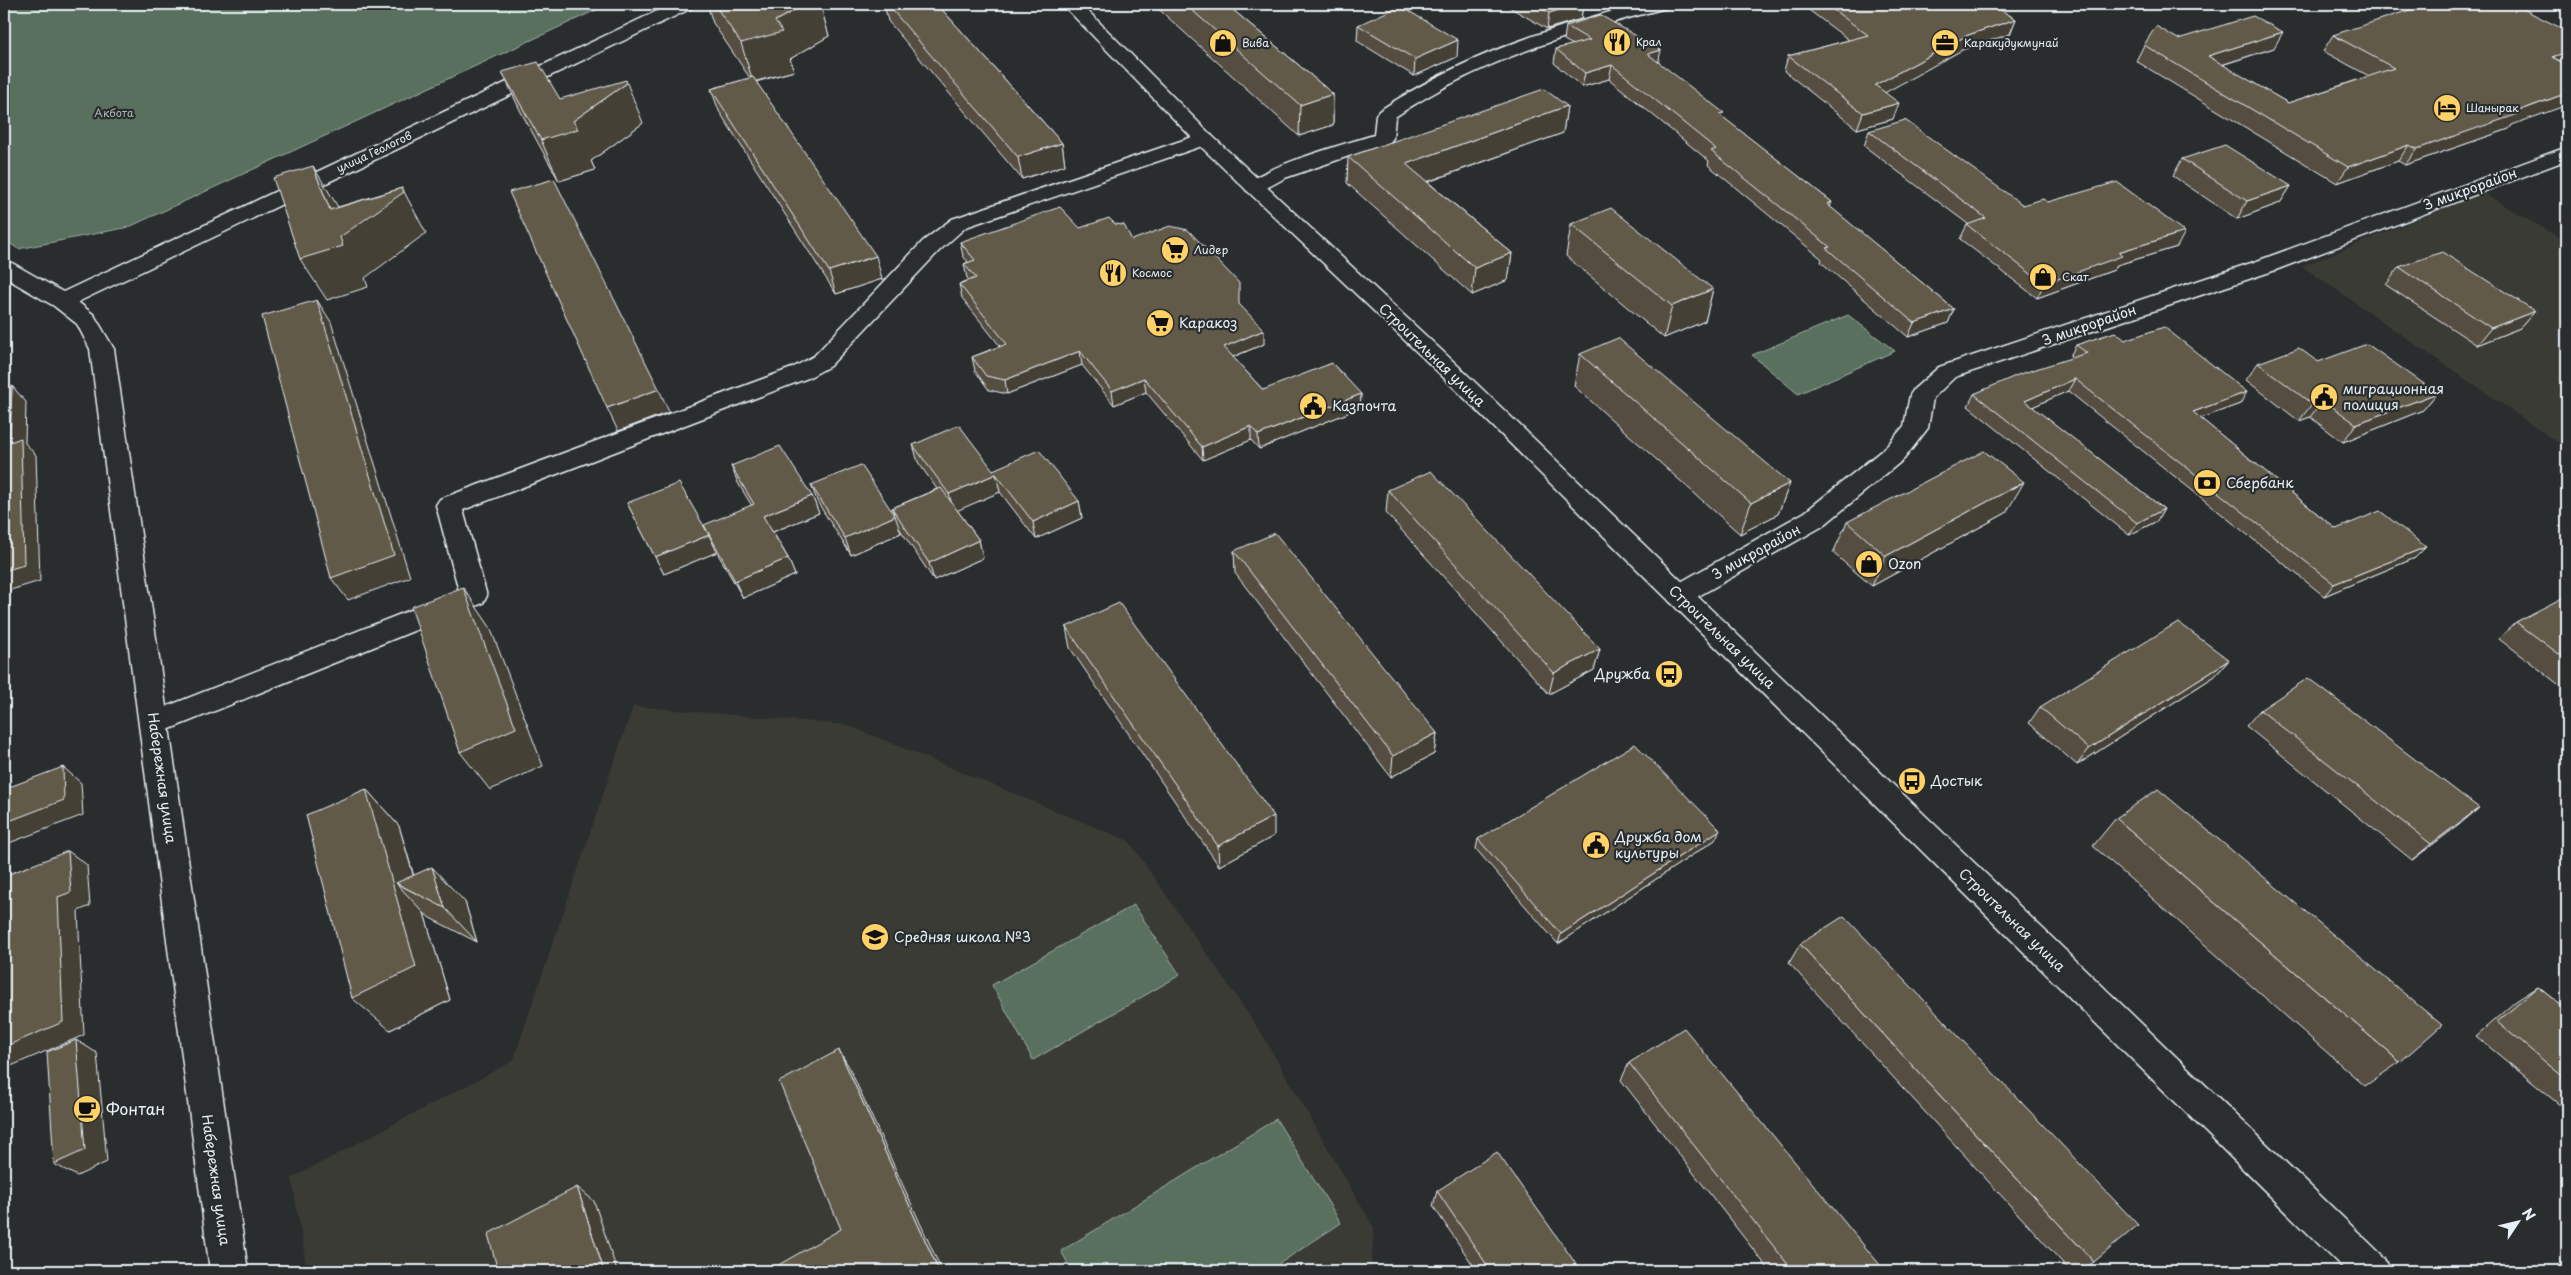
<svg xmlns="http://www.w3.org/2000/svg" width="2571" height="1275" font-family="'Playpen Sans',sans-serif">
<rect width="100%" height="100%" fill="#2a2d2e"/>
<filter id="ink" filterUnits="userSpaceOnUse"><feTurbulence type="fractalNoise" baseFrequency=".02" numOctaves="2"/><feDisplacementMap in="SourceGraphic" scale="10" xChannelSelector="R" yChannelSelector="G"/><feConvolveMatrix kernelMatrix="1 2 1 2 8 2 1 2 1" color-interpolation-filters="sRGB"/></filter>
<g filter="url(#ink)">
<g fill="#3b3a36">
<polygon points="2483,193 2567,242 2567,449 2302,266"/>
<polygon points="633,706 847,725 1129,841 1262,1034 1374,1228 1371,1271 307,1271 292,1178 513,1061"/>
</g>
<g fill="#58705d" stroke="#a0b0aa">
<polygon points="4,4 609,4 129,227 18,249 4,239"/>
<polygon points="1848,315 1895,351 1798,394 1752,355"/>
<polygon points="1134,905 1180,975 1033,1060 992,985"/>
<polygon points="1276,1119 1341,1223 1268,1271 1072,1271 1061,1251"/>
</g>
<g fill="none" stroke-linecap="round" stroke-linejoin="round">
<defs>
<g id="street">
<path d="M1640 4H1669L1666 8C1570 33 1478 61 1395 117L1393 138 1390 142 1285 178 1261 191 1254 193 1247 191 1244 187C1257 168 1348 143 1374 135L1376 115 1379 111C1460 57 1548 28 1640 4Z"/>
<polygon points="1204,133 1211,135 1214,139 1211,143 966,227 939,251 830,366 808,378 463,510 487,596 483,603 165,731 155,735 145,731 141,723 145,715 459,591 436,505 440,499 792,368 814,356 923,241 952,219"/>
<polygon points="2567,147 2567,160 2273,271 1955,377 1933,398 1928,428 1904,459 1823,526 1688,602 1679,605 1670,602 1666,595 1670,588 1805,512 1886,447 1904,426 1910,395 1914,389 1939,367 2257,261"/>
</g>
<g id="secondary">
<polygon points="672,4 695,4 692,8 78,302 94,315 114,349 248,1271 210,1271 90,349 77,324 54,306 4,277 4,261 12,263 63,292"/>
<polygon points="1062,4 1081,4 1211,135 1454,362 2385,1258 2391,1271 2346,1271 1438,372 1197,143"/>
</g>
</defs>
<use href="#street" stroke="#e8f1f8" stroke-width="3"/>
<use href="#secondary" stroke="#e8f1f8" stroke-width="3"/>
<use href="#street" fill="#2a2d2e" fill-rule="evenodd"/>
<use href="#secondary" fill="#2a2d2e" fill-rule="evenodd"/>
</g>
<g fill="#544d40" stroke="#e8f1f8">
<polygon points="707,4 820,4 829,36 790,59 794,71 756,82 882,279 836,294 719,111 711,89 750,78 713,23"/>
<polygon points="884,4 937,4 1062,143 1065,165 1022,179 888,21"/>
<polygon points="1153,4 1226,4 1333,94 1333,125 1299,136"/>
<polygon points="1504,4 1583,4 1581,19 1547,29"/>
<polygon points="1802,4 1990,4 2016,19 2010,34 1962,50 1885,92 1893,119 1857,129 1784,71 1788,56 1849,40 1802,5"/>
<polygon points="1358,25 1457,57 1414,76 1357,41"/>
<polygon points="1566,26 1659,63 1722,117 1832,202 1830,207 1954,309 1948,323 1908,337 1821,262 1822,259 1708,165 1709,161 1609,79 1582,87 1554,63 1556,49 1573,45 1564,40"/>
<polygon points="2333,35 2512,125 2509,129 2405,165 2398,161 2337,183 2136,61 2144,45 2178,39 2274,48 2222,65 2288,103 2369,76 2323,51"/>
<polygon points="502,72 560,99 643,123 591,161 595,170 559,181 521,112"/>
<polygon points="1567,106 1563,133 1428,182 1512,253 1508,280 1472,295 1347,183 1348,157"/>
<polygon points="1869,131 2023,205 2048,202 2177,247 2117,265 2114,270 2037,298 1960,239 1967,225 1968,224 1864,146"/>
<polygon points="2182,159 2291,186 2280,203 2237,219 2173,176"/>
<polygon points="1571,224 1713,289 1705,321 1664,338 1566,256"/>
<polygon points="1080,228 1132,240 1239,304 1264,344 1233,357 1263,390 1361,394 1360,408 1259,449 1251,440 1203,460 1146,392 1114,405 1082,365 1007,394 989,390 975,371 972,357 1000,346 962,298 959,284 969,280 967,278 964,264 968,262 963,256 960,242"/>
<polygon points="2399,267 2535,311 2520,328 2477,345 2386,285"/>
<polygon points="2125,340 2240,404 2200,418 2336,529 2415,558 2324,596 2068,391 2032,407 2164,509 2157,521 2129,535 1968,406 1974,394 2072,358 2070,356 2076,345"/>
<polygon points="1580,354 1790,483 1778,514 1740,534 1574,386"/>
<polygon points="2318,362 2437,393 2423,410 2343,442 2310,417 2299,421 2246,380 2258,363"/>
<polygon points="2567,394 2567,405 2561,401"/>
<polygon points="913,445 993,470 1079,501 1082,518 1036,539 1000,492 957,510 979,540 983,558 934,580 899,528 901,533 851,555 818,503 811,485 894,514 892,508 937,489 918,462"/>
<polygon points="731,466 812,496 819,513 773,532 788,558 795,575 743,598 715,549 717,552 664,574 627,503 705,528 752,506 738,483"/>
<polygon points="1388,490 1600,649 1594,670 1549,694 1386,513"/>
<polygon points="2006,513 1872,586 1833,553 1847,522"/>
<polygon points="1234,551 1437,733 1434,754 1391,777 1235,573"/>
<polygon points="2567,599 2567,691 2499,638 2516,622"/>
<polygon points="1066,627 1274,836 1219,866 1070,648"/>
<polygon points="2229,660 2215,676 2077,765 2029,723 2040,707"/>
<polygon points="2260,710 2460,824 2412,860 2246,726"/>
<polygon points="366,789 399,826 414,876 465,902 477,942 430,918 424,913 450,1000 390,1030"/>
<polygon points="2116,818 2400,1062 2365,1086 2093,846"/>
<polygon points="1478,839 1715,840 1558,944 1476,849"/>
<polygon points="1800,944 2094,1262 2080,1271 2070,1271 1789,963"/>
<polygon points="2538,987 2567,1010 2567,1111 2476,1036 2516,1001"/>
<polygon points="1629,1063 1885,1271 1770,1271 1621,1080"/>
<polygon points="1437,1191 1581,1271 1477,1271 1433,1206"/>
</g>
<g fill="#453f34" stroke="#e8f1f8">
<polygon points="806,4 820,4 829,36 790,59 794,71 753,82 741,43 775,21"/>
<polygon points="1578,4 1583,4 1581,19 1547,29 1549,13"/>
<polygon points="2016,19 2010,34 1962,50 1870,101 1875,85 1968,35"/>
<polygon points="2283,32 2274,48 2199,72 2208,56"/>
<polygon points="1458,40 1457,57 1414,76 1415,59"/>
<polygon points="1661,50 1658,64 1648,54"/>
<polygon points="2567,53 2567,65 2552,58"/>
<polygon points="1612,65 1609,79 1582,87 1585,73"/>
<polygon points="627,83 643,123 591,161 595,170 559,181 541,140 573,121"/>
<polygon points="2567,93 2567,105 2512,125 2509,129 2405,165 2417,149"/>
<polygon points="1333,94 1333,125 1299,136 1300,105"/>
<polygon points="1899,103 1893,119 1857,129 1863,113"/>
<polygon points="1567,106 1563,133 1404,190 1406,164"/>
<polygon points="1062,143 1065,165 1022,179 1018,157"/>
<polygon points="2409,145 2398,161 2337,183 2348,167"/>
<polygon points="313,166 338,207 402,188 426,233 365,278 368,287 327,300 300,259 330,210"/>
<polygon points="2291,186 2280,203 2237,219 2247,201"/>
<polygon points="2185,232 2177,247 2117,265 2114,270 2037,298 2044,284 2118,252"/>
<polygon points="1512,253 1508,280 1472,295 1475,268"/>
<polygon points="876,256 882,279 836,294 829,271"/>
<polygon points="1713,289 1705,321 1664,338 1672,306"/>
<polygon points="317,300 331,322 410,577 348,600 331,578"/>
<polygon points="1954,309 1948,323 1908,337 1914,323"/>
<polygon points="2535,311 2520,328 2477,345 2491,328"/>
<polygon points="1264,330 1264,344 1225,360 1224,347"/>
<polygon points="1080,351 1082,365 1007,394 1005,380"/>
<polygon points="1144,378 1146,392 1114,405 1112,391"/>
<polygon points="2075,379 2068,391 2019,413 2025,401"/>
<polygon points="12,386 26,402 25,443 36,455 40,581 4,592 4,571"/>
<polygon points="659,389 669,412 618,431 607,408"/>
<polygon points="2247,392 2240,404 2185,424 2193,412"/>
<polygon points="2437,393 2423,410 2343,442 2356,424"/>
<polygon points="1361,394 1360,408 1259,449 1258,435"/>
<polygon points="2323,400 2310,417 2299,421 2312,404"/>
<polygon points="1251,426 1251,440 1203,460 1202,447"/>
<polygon points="996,474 1000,492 954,512 949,494"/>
<polygon points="2024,482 2006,513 1872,586 1886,556"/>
<polygon points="1790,483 1778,514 1740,534 1751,503"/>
<polygon points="812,496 819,513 770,533 763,516"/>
<polygon points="1079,501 1082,518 1036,539 1033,522"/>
<polygon points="2164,509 2157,521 2129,535 2137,523"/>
<polygon points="895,516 901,533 851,555 845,538"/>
<polygon points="709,535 717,552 664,574 655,557"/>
<polygon points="979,540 983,558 934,580 929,563"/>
<polygon points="2426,547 2415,558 2324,596 2334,584"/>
<polygon points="788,558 795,575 743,598 735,581"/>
<polygon points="463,587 490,627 543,766 490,790 460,752"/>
<polygon points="1600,649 1594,670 1549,694 1554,673"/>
<polygon points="2229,660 2215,676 2077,765 2089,749"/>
<polygon points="1437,733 1434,754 1391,777 1393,756"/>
<polygon points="63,767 81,783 83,815 9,843 10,896 4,892 4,823"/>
<polygon points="366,789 399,826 419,895 396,883 424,913 450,1000 390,1030 352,998"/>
<polygon points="2479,808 2460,824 2412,860 2431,844"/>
<polygon points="1274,816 1274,836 1219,866 1218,846"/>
<polygon points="1720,830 1715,840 1558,944 1561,934"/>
<polygon points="68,851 87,865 90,906 78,911 84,1035 4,1069 4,1047 58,897"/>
<polygon points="432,867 465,902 477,942 445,908"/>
<polygon points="76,1040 97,1053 107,1162 77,1176 54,1164"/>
<polygon points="839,1050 849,1067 942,1271 939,1271"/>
<polygon points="577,1187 594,1201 617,1271 604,1271"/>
</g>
<g fill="#625a4a" stroke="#e8f1f8">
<polygon points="714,4 806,4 775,21 782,32 741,43"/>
<polygon points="887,4 937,4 1062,143 1018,157"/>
<polygon points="1185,4 1226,4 1333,94 1300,105"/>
<polygon points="1534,4 1578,4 1549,13"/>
<polygon points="1825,4 1990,4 2016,19 1968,35 1875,85 1899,103 1863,113 1788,56 1868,35"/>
<polygon points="2428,4 2513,4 2567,31 2567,53 2552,58 2567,66 2567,93 2518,111 2521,113 2417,149 2409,145 2348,167 2144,45 2156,26 2178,39 2253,16 2283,32 2208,56 2288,103 2394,68 2333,35"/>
<polygon points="1400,6 1458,40 1415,59 1358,25"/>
<polygon points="1600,15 1661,50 1648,54 1724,113 1719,114 1832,202 1827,204 1954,309 1914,323 1826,248 1830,247 1711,151 1716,149 1612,65 1585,73 1556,49 1590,40 1566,26"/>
<polygon points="538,62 560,99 626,80 627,83 573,121 578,129 541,140 502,72"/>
<polygon points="753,77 876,256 829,271 711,89"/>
<polygon points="1544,89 1567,106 1406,164 1512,253 1475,268 1348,157"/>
<polygon points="1905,120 2023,205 2043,199 2048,202 2117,182 2185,232 2118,252 2122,256 2044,284 1967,225 1986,218 1869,131"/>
<polygon points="2225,145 2291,186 2247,201 2182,159"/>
<polygon points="313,166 330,210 402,188 404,192 340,237 343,246 300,259 273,178"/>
<polygon points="554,179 659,389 607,408 509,192"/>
<polygon points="1060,207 1080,228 1109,218 1115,224 1124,225 1132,240 1170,226 1188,230 1239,283 1239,304 1264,330 1224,347 1263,390 1332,363 1361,394 1258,435 1251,426 1202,447 1144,378 1112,391 1080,351 1005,380 986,376 972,357 1007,344 959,284 976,278 964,264 975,260 960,242"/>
<polygon points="1611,208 1713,289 1672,306 1571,224"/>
<polygon points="2442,252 2535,311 2491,328 2399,267"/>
<polygon points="317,300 394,555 331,578 262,316"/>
<polygon points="2164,327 2247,392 2193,412 2336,529 2380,511 2426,547 2334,584 2075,379 2025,401 2164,509 2137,523 1974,394 2020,374 2087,353 2076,345 2115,332 2125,340"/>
<polygon points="1618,338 1790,483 1751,503 1580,354"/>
<polygon points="2367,344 2437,393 2356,424 2323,400 2312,404 2258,363 2299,348 2318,362"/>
<polygon points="12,386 10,442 21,438 24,565 4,571 4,388"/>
<polygon points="959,425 993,470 1039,450 1079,501 1033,522 996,474 949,494 913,445"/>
<polygon points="780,446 812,496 763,516 788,558 735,581 704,525 754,504 731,466"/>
<polygon points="1984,451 2024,482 1886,556 1847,522"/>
<polygon points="861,465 895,516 845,538 811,485"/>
<polygon points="1431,471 1600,649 1554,673 1388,490"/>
<polygon points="679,483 709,535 655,557 627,503"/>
<polygon points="941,488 979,540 929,563 892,508"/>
<polygon points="1275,533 1437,733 1393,756 1234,551"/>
<polygon points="463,587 516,728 460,752 411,607"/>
<polygon points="2564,597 2567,599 2567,660 2516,622"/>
<polygon points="1119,603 1274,816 1218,846 1066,627"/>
<polygon points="2178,622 2229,660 2089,749 2040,707"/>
<polygon points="2308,678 2479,808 2431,844 2260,710"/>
<polygon points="1635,744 1720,830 1561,934 1478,839"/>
<polygon points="63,767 64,800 4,823 4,789"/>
<polygon points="366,789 416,967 352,998 306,815"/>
<polygon points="2158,789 2442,1025 2400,1062 2116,818"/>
<polygon points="68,851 71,892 58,897 63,1022 4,1047 4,876"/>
<polygon points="432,867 445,908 396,883"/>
<polygon points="1844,916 2138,1225 2094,1262 1800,944"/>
<polygon points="2538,987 2567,1010 2567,1080 2497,1022"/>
<polygon points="1684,1028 1885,1271 1793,1271 1629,1063"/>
<polygon points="76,1040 85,1150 54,1164 47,1052"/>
<polygon points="839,1050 939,1271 768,1271 841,1229 779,1082"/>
<polygon points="1497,1152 1581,1271 1491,1271 1437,1191"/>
<polygon points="577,1187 604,1271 498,1271 488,1234"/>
</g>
</g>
<defs>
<symbol id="restaurant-disc" viewBox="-11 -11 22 22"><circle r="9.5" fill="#ffd166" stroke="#2a2d2e"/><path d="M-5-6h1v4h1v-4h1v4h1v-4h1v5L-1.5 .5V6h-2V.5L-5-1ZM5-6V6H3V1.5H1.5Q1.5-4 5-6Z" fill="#111"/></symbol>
<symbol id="shop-disc" viewBox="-11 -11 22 22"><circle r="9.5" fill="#ffd166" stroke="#2a2d2e"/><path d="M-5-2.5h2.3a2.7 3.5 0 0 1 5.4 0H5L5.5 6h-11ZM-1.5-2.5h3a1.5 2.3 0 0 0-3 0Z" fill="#111"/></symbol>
<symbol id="office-disc" viewBox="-11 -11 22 22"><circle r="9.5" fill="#ffd166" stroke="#2a2d2e"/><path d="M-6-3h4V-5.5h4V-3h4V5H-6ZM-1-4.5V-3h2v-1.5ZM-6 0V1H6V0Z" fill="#111"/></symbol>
<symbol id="hotel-disc" viewBox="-11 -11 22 22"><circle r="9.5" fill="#ffd166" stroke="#2a2d2e"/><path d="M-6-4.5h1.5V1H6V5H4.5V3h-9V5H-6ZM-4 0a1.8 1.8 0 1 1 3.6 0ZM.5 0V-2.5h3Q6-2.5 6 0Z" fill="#111"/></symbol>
<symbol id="supermarket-disc" viewBox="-11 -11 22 22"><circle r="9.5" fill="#ffd166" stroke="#2a2d2e"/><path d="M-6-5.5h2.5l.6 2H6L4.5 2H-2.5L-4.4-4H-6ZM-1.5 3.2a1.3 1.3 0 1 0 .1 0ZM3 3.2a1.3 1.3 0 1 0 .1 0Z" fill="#111"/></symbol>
<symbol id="civic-disc" viewBox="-11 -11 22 22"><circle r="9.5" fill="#ffd166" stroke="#2a2d2e"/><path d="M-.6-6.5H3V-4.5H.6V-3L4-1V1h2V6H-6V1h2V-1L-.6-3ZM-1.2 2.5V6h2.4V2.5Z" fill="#111"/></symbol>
<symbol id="bank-disc" viewBox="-11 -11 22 22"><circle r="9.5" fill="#ffd166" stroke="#2a2d2e"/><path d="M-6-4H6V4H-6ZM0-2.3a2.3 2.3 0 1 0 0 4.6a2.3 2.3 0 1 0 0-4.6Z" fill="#111"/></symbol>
<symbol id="bus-disc" viewBox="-11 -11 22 22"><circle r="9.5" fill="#ffd166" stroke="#2a2d2e"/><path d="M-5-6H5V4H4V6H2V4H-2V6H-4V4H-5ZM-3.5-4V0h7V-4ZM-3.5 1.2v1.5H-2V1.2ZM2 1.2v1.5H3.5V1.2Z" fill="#111"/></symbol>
<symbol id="school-disc" viewBox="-11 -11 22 22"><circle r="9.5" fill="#ffd166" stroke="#2a2d2e"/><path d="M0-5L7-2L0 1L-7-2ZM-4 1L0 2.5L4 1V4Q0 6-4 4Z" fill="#111"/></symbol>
<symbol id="cafe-disc" viewBox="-11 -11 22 22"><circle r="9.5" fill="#ffd166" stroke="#2a2d2e"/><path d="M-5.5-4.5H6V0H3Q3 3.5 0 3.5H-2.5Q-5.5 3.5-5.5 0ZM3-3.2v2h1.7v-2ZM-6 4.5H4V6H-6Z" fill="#111"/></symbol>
</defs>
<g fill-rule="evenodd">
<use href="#restaurant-disc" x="1601" y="26" width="32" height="32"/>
<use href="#shop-disc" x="1207" y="27" width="32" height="32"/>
<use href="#office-disc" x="1929" y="27" width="32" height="32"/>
<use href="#hotel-disc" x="2431" y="92" width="32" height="32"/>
<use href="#supermarket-disc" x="1159" y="234" width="32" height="32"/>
<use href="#restaurant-disc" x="1097" y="257" width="32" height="32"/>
<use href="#shop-disc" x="2027" y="261" width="32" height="32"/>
<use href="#supermarket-disc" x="1144" y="307" width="32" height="32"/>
<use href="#civic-disc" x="2308" y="381" width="32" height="32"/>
<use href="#civic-disc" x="1297" y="390" width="32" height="32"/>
<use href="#bank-disc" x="2191" y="467" width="32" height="32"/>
<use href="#shop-disc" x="1853" y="548" width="32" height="32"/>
<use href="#bus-disc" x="1653" y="658" width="32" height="32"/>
<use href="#bus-disc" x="1896" y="765" width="32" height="32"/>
<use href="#civic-disc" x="1580" y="829" width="32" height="32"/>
<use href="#school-disc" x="859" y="921" width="32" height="32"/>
<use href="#cafe-disc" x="71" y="1093" width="32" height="32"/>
</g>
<g text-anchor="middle" stroke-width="4.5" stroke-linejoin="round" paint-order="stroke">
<g font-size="11" fill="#e8f1f8" stroke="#2a2d2e" text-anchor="start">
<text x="1636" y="46">Крал</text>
<text x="1242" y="47">Вива</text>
<text x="1964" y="47">Каракудукмунай</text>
<text x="2466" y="112">Шанырак</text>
<text x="1194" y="254">Лидер</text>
<text x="1132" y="277">Космос</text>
<text x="2062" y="281">Скат</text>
</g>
<g font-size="11" fill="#a7b7b2" stroke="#2a2d2e">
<text x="114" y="117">Акбота</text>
</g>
<g font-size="11" fill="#e8f1f8" stroke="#2a2d2e">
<text transform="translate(374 152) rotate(-25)" y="4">улица Геологов</text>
</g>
<g font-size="14" fill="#e8f1f8" stroke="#2a2d2e">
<text transform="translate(2470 189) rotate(-20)" y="5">3 микрорайон</text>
<text transform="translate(2089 325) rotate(-19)" y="5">3 микрорайон</text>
<text transform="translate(1432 355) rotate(44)" y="5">Строительная улица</text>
<text transform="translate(1756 552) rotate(-29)" y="5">3 микрорайон</text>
<text transform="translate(1722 637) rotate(44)" y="5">Строительная улица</text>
<text transform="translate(162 778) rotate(82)" y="5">Набережная улица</text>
<text transform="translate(2012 920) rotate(44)" y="5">Строительная улица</text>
<text transform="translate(216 1180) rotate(82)" y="5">Набережная улица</text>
</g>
<g font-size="14" fill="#e8f1f8" stroke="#2a2d2e" text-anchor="start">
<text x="1179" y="328">Каракоз</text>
<text x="2343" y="394">миграционная<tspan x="2343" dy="16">полиция</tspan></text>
<text x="1332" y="411">Казпочта</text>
<text x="2226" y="488">Сбербанк</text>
<text x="1888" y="569">Ozon</text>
<text x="1650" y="679" text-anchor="end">Дружба</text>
<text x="1931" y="786">Достык</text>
<text x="1615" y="842">Дружба дом<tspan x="1615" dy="16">культуры</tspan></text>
<text x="894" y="942">Средняя школа №3</text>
</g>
<g font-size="16" fill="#e8f1f8" stroke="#2a2d2e" text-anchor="start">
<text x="106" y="1115">Фонтан</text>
</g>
</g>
<rect width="2571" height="1275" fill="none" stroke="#2a2d2e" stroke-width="20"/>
<rect x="10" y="10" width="2551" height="1255" fill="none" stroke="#e8f1f8" stroke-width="2" filter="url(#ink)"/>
<g transform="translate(2518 1222) rotate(55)" stroke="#2a2d2e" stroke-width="4" paint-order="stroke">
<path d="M0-4L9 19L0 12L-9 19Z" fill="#e8f1f8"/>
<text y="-8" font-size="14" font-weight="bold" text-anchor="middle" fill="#e8f1f8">N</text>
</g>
</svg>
